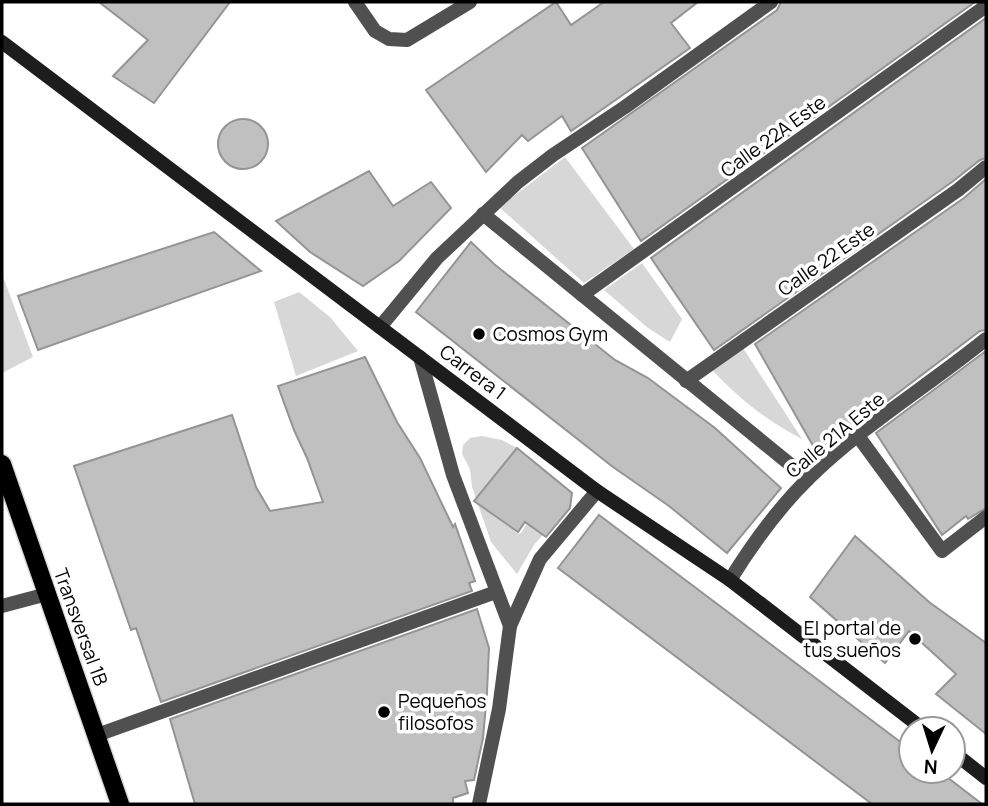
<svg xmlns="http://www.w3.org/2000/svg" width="988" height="806" font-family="Manrope,sans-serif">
<rect width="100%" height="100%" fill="#fff"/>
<g fill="#d7d7d7">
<polygon points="565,157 634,249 584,283 499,207"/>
<polygon points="642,263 682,319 670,342 648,328 604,290"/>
<polygon points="2,274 33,357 2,373"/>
<polygon points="299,292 330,317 358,351 296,376 274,302"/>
<path d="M743 348 802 439C766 421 739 398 711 369Z"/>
<polygon points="482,436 502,440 517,448 482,491 487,496 486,509 518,534 521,533 527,523 547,530 534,545 517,574 491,542 472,487 470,469 462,454 463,445 470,438"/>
</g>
<g fill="#c0c0c0" stroke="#949494" stroke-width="2">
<polygon points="99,2 230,2 154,103 113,76 148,40"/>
<polygon points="556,2 571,25 604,2 698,2 671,23 690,48 571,131 562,116 528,141 522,135 486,172 426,90"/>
<polygon points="781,2 975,2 641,241 582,148 777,10"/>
<polygon points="986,18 986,158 980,160 952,182 714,350 651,258"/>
<circle cx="243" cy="144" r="25"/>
<polygon points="369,171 393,206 431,182 451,208 399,261 363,286 310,252 276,221"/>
<polygon points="986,179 986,330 980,331 866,417 864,414 816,451 755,344 964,198"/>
<polygon points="214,232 261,271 38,350 18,296"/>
<polygon points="471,242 494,264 615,360 648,378 715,428 781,488 727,553 669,506 613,467 416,312"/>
<polygon points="986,351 986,508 968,519 966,516 942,535 876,433"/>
<polygon points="365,357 397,422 420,458 453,527 455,524 475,581 469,583 472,591 161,702 136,628 131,630 74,466 232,415 256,487 270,511 323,502 307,458 294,430 278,386"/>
<polygon points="517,448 572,493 570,508 546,537 525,522 518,532 474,501"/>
<polygon points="599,515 911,750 911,771 939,771 982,804 872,804 558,568"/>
<polygon points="855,536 929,602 986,643 986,734 936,694 956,674 909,631 885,663 810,597"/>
<polygon points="477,609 489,648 487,693 483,738 474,780 465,781 468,793 453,798 453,804 195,804 170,719"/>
</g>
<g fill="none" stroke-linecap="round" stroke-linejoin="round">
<defs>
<polyline id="primary" points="2,464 120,804"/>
</defs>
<use href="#primary" stroke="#dbdbdb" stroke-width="21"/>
<g stroke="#505050" stroke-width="14">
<polyline points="355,2 375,31 389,39 407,40 470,2"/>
<polyline points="2,606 47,594"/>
</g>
<g stroke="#505050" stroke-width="14">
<polyline points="483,214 808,479"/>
<polyline points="582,295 986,6"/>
<polyline points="380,327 437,258 518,182 553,155 625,107 771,2"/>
<polyline points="420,357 453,475 510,626"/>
<polyline points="686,381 958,190 986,167"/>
<polyline points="858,436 942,551 986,517"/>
<path d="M730 580C753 543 778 508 809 478 862 426 928 386 986 339"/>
<polyline points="97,735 496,592"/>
<polyline points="479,804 499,709 510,626 540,559 597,491"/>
</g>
<g stroke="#1d1d1d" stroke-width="14">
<polyline points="2,42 597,491 730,580 923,729"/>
<polyline points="953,752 986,778"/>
</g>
<use href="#primary" stroke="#000" stroke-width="18"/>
</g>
<g fill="#000" stroke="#fff" stroke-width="2.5">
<circle cx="479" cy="334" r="7"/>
<circle cx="915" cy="639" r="7"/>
<circle cx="384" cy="712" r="7"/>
</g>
<g text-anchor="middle" stroke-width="7" stroke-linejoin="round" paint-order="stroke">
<g font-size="19" fill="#000" stroke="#fff">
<text transform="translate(773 136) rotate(-36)" y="7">Calle 22A Este</text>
<text transform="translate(826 259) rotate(-35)" y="7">Calle 22 Este</text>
<text transform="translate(473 372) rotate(37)" y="7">Carrera 1</text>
<text transform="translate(835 435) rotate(-40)" y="7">Calle 21A Este</text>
<text transform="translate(81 627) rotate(70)" y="7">Transversal 1B</text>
</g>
<g font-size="19" fill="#000" stroke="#fff" text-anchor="start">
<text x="493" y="341">Cosmos Gym</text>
<text x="901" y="635" text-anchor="end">El portal de<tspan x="901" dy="22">tus sueños</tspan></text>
<text x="398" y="708">Pequeños<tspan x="398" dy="22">filosofos</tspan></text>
</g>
</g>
<rect width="988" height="806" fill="none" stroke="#000000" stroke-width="7"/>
<g transform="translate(932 750) rotate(184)"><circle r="33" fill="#ffffff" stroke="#999999" stroke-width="2"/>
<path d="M0-5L12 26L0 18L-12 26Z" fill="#000000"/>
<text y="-10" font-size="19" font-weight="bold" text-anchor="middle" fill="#000000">N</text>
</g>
</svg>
